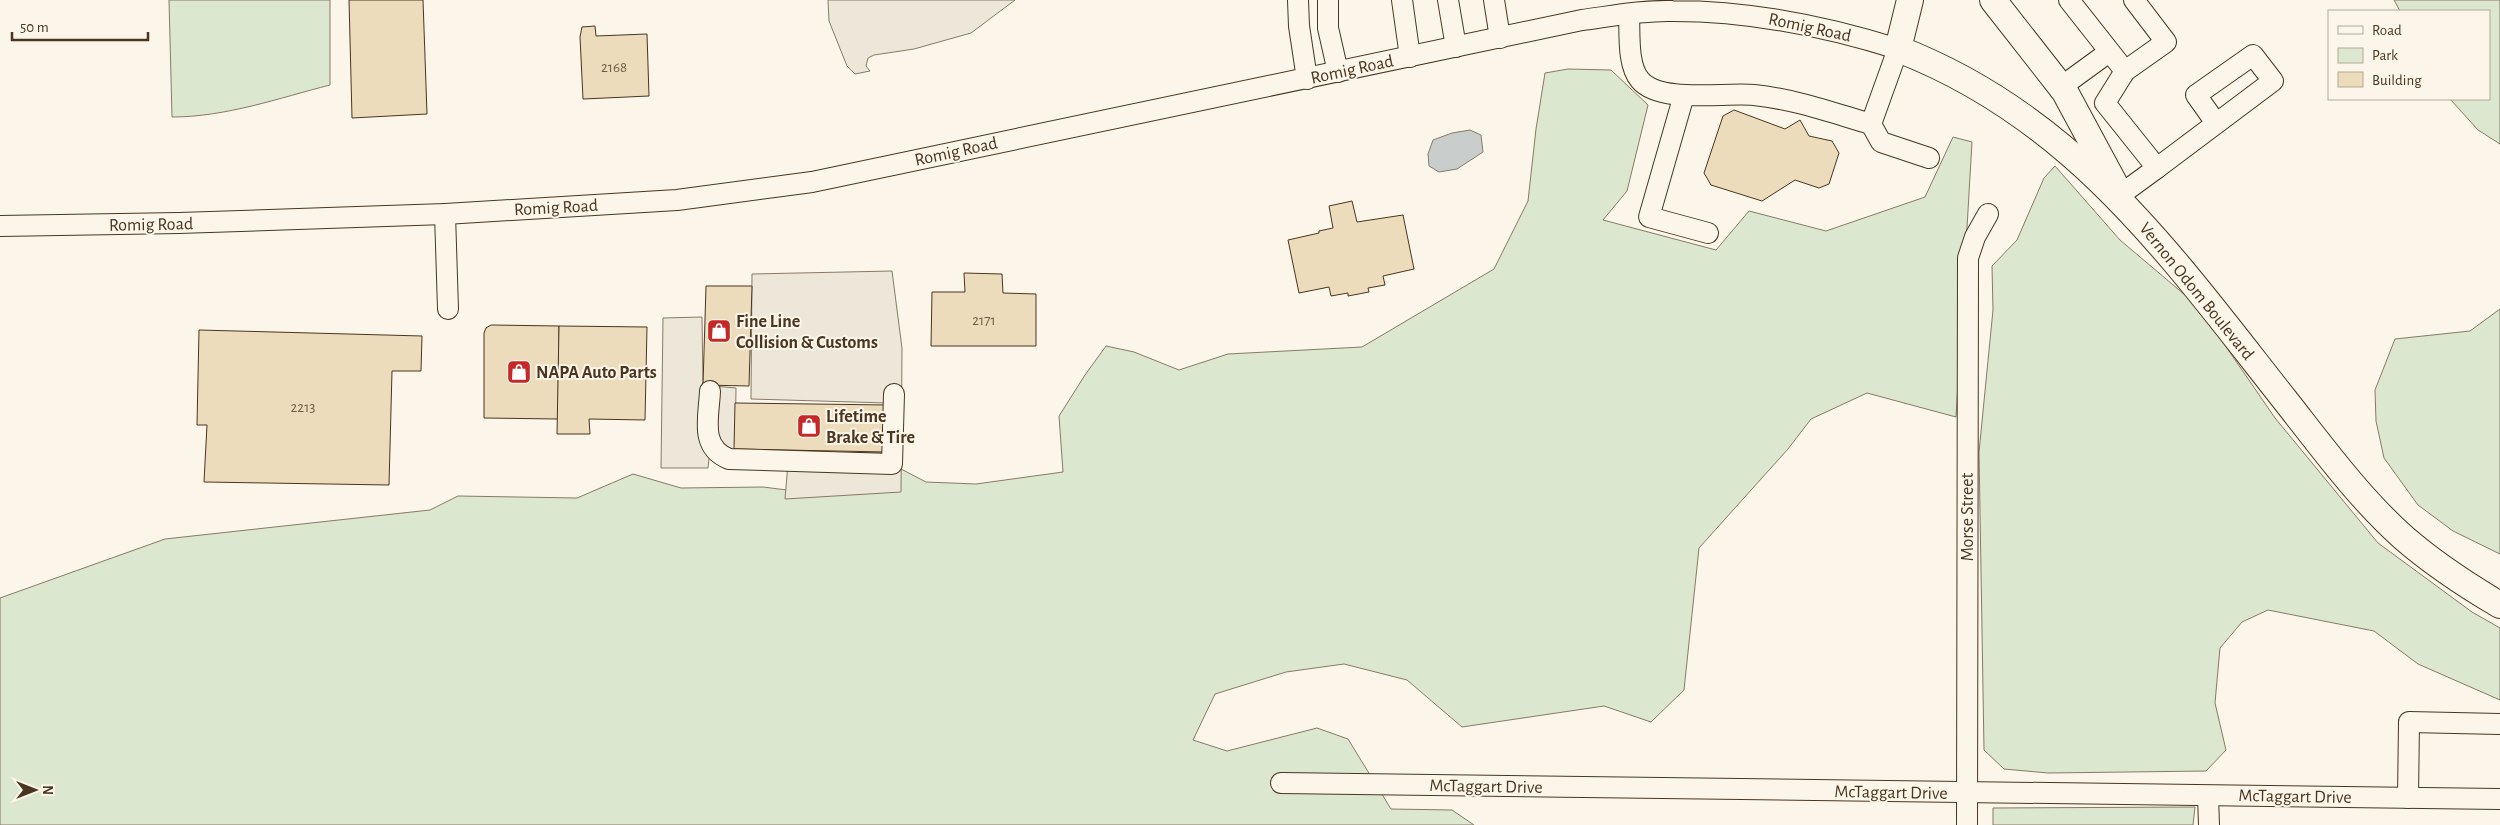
<svg xmlns="http://www.w3.org/2000/svg" width="2500" height="825" font-family="'Alegreya Sans',sans-serif">
<rect width="100%" height="100%" fill="#fbf6e9"/>
<g fill="#dce7d0" stroke="#887966">
<path d="M169 0H330V85C279 98 226 117 172 117Z"/>
<polygon points="2394,0 2500,0 2500,144 2478,130 2450,99 2489,99 2489,11 2400,11"/>
<polygon points="1568,69 1611,70 1648,105 1627,191 1603,220 1716,250 1749,211 1826,231 1925,197 1953,137 1972,142 1956,417 1867,393 1811,419 1788,449 1699,548 1684,690 1651,722 1604,706 1462,727 1407,680 1344,664 1286,672 1215,694 1193,740 1227,751 1317,728 1348,739 1391,809 1452,810 1474,825 0,825 0,598 165,539 430,510 458,496 577,498 633,474 681,488 763,487 795,491 901,469 926,482 976,484 1063,472 1059,416 1085,375 1106,346 1134,352 1179,370 1228,354 1362,347 1494,269 1528,201 1536,129 1545,73"/>
<polygon points="2055,166 2120,240 2198,306 2275,418 2378,543 2472,612 2500,628 2500,700 2418,664 2374,631 2268,610 2242,622 2220,648 2215,703 2226,750 2206,771 2048,773 2004,769 1984,750 1979,452 1993,310 1992,266 2017,240 2044,178"/>
<polygon points="2500,309 2500,554 2453,531 2418,505 2384,458 2376,421 2375,390 2395,339 2470,331"/>
<polygon points="2195,807 2193,825 1993,825 1993,808"/>
</g>
<g fill="#ede7d9" stroke="#887966">
<polygon points="828,0 1015,0 971,33 914,49 874,55 868,58 866,66 870,71 855,74 847,66 829,21"/>
<polygon points="892,271 902,348 901,492 785,499 789,452 888,453 887,403 751,399 752,274"/>
<polygon points="702,317 703,385 736,388 735,452 710,450 708,468 661,468 663,318"/>
</g>
<polygon fill="#c9cecd" stroke="#887966" points="1470,130 1481,135 1483,152 1457,169 1439,172 1429,166 1428,154 1433,140 1452,133"/>
<g fill="#ecdcbc" stroke="#4a3520">
<polygon points="349,0 423,0 427,114 352,118"/>
<polygon points="595,26 596,36 647,34 649,96 583,99 580,37 582,27"/>
<polygon points="1734,110 1785,129 1800,120 1809,136 1832,141 1839,153 1829,184 1819,188 1795,180 1762,201 1711,185 1704,173 1723,116"/>
<polygon points="1352,201 1357,222 1403,215 1414,269 1383,276 1385,285 1368,288 1369,292 1348,296 1348,293 1331,296 1329,287 1299,293 1288,240 1319,233 1319,231 1333,228 1329,206"/>
<polygon points="964,273 1002,274 1003,293 1036,294 1036,346 931,346 932,292 965,292"/>
<polygon points="706,286 752,286 749,386 703,385"/>
<polygon points="491,325 559,326 558,419 484,418 484,333 486,328"/>
<polygon points="559,326 647,327 645,420 589,419 590,434 557,434"/>
<polygon points="199,330 422,336 421,371 392,371 389,485 204,482 207,425 197,425"/>
<polygon points="735,403 888,405 886,452 734,449"/>
</g>
<g fill="none" stroke-linecap="round" stroke-linejoin="round">
<defs>
<g id="minor">
<polyline points="1298,0 1299,26 1307,79"/>
<polyline points="1328,0 1328,28 1338,72"/>
<polyline points="1402,0 1410,57"/>
<polyline points="1448,0 1456,47"/>
<polyline points="1494,0 1500,38"/>
<polyline points="2069,0 2125,71"/>
<path d="M1629 14C1630 33 1627 65 1640 80 1660 104 1725 92 1754 95 1794 99 1833 113 1871 124"/>
<polyline points="2061,87 2109,52"/>
<polyline points="1684,95 1649,217 1708,233"/>
<polyline points="2157,168 2273,81 2253,55 2196,95 2216,123"/>
<polyline points="2120,195 2157,168 2105,103 2125,71 2166,42 2134,0"/>
<polyline points="445,214 448,309"/>
<path d="M0 226 179 223 445 214 677 200 812 182 1582 20C1612 16 1643 10 1673 11 1751 11 1825 26 1898 49L1871 124 1881 142 1929 158"/>
<path d="M710 391C709 417 699 447 729 459L892 464 894 394"/>
<polyline points="1281,783 2500,799"/>
<polyline points="2208,796 2209,825"/>
<polyline points="2408,798 2409,722 2500,724"/>
<polyline points="1967,825 1968,258 1975,237 1988,214"/>
</g>
<g id="major">
<path d="M1910 0 1898 49C2075 117 2172 257 2285 400 2322 447 2359 498 2404 538 2434 564 2466 585 2500 605"/>
<polyline points="1993,0 2065,92 2114,183"/>
</g>
</defs>
<use href="#minor" stroke="#4a3520" stroke-width="22"/>
<use href="#major" stroke="#4a3520" stroke-width="28"/>
<use href="#minor" stroke="#fbf6e9" stroke-width="20"/>
<use href="#major" stroke="#fbf6e9" stroke-width="26"/>
</g>
<defs>
<symbol id="shop-square" viewBox="-11 -11 22 22"><rect x="-9" y="-9" width="18" height="18" rx="4" fill="#c62828" stroke="#fbf6e9"/><path d="M-5-2.5h2.3a2.7 3.5 0 0 1 5.4 0H5L5.5 6h-11ZM-1.5-2.5h3a1.5 2.3 0 0 0-3 0Z" fill="#fff"/></symbol>
</defs>
<g fill-rule="evenodd">
<use href="#shop-square" x="705" y="317" width="28" height="28"/>
<use href="#shop-square" x="505" y="358" width="28" height="28"/>
<use href="#shop-square" x="795" y="412" width="28" height="28"/>
</g>
<g text-anchor="middle" stroke-width="4" stroke-linejoin="round" paint-order="stroke">
<g font-size="15" fill="#725f47">
<text x="614" y="72">2168</text>
<text x="984" y="325">2171</text>
<text x="303" y="412">2213</text>
</g>
<g font-size="18" fill="#4a3520" stroke="#fbf6e9">
<text transform="translate(1810 27) rotate(12)" y="6">Romig Road</text>
<text transform="translate(1352 69) rotate(-12)" y="6">Romig Road</text>
<text transform="translate(956 151) rotate(-12)" y="6">Romig Road</text>
<text transform="translate(556 207) rotate(-3)" y="6">Romig Road</text>
<text transform="translate(151 224) rotate(-1)" y="6">Romig Road</text>
<text transform="translate(2197 291) rotate(51)" y="6">Vernon Odom Boulevard</text>
<text transform="translate(1967 517) rotate(-90)" y="6">Morse Street</text>
<text transform="translate(1486 786) rotate(1)" y="6">McTaggart Drive</text>
<text transform="translate(1891 792) rotate(1)" y="6">McTaggart Drive</text>
<text transform="translate(2295 796) rotate(1)" y="6">McTaggart Drive</text>
</g>
<g font-size="18" font-weight="bold" fill="#4a3520" stroke="#fbf6e9" text-anchor="start">
<text x="736" y="327">Fine Line<tspan x="736" dy="21">Collision &amp; Customs</tspan></text>
<text x="536" y="378">NAPA Auto Parts</text>
<text x="826" y="422">Lifetime<tspan x="826" dy="21">Brake &amp; Tire</tspan></text>
</g>
</g>
<rect x="2328" y="10" width="162" height="90" fill="#fbf6e9" stroke="#b4a999"/>
<rect x="2338" y="26" width="25" height="8" fill="#fbf6e9" stroke="#b4a999"/>
<text x="2372" y="35" font-size="15" fill="#4a3520">Road</text>
<rect x="2338" y="48" width="25" height="15" fill="#dce7d0" stroke="#b4a999"/>
<text x="2372" y="60" font-size="15" fill="#4a3520">Park</text>
<rect x="2338" y="72" width="25" height="15" fill="#ecdcbc" stroke="#b4a999"/>
<text x="2372" y="85" font-size="15" fill="#4a3520">Building</text>
<g transform="translate(35 790) rotate(90)" stroke="#fbf6e9" stroke-width="4" paint-order="stroke">
<path d="M0-4L9 19L0 12L-9 19Z" fill="#4a3520"/>
<text y="-8" font-size="14" font-weight="bold" text-anchor="middle" fill="#4a3520">N</text>
</g>
<path d="M12 32v8h136v-8" fill="none" stroke="#4a3520" stroke-width="2.5"/>
<text x="20" y="32" font-size="15" fill="#4a3520" stroke="#fbf6e9" stroke-width="4" paint-order="stroke">50 m</text>
</svg>
